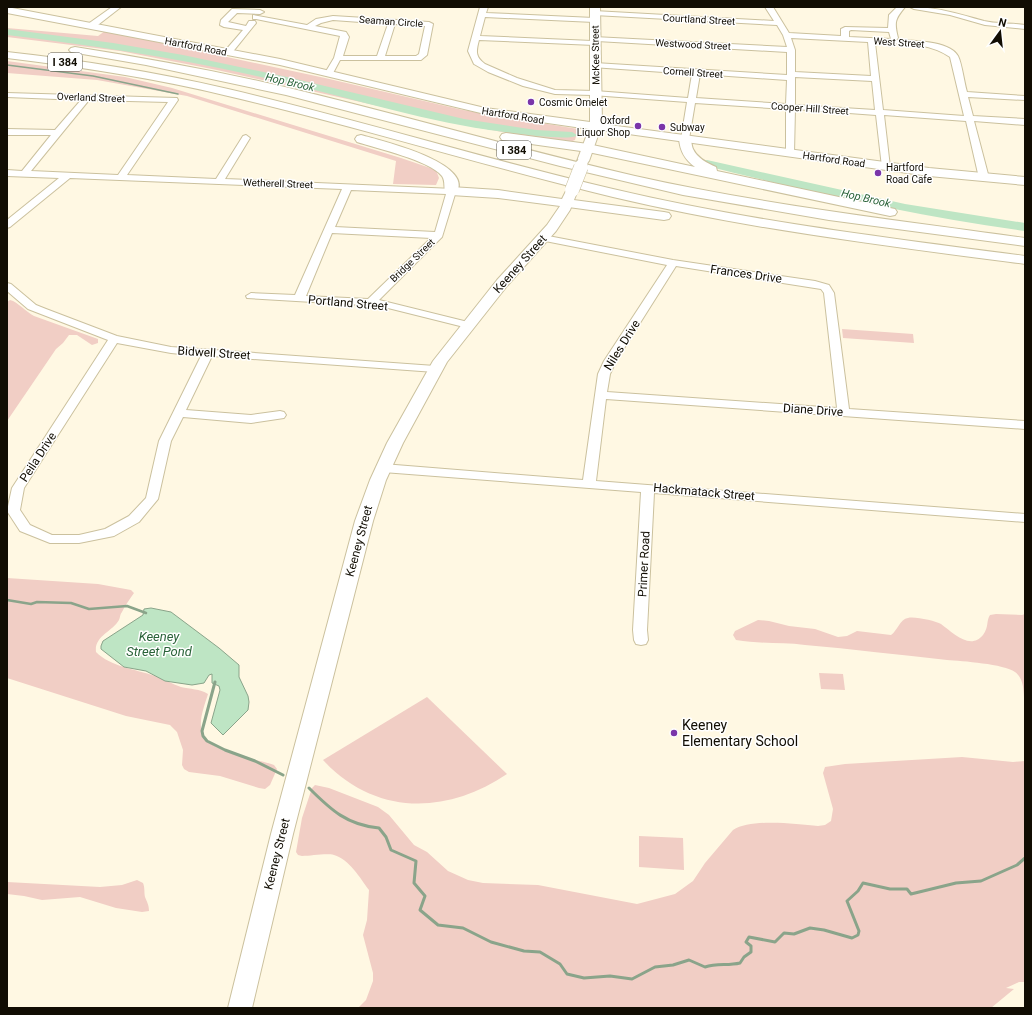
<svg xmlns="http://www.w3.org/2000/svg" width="1032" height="1015" font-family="Roboto,sans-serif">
<rect width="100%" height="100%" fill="#fff8e3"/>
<g fill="#f1cec5">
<polygon points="7,28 98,36 105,31 325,78 463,110 578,129 575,140 570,142 529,137 455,123 217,70 120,51 7,37"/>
<polygon points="7,61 125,77 172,88 401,158 436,170 439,178 436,185 393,184 396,161 187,96 97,80 7,73"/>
<path d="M10 300C18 302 26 312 34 316L98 339V343L92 345 77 335H69L63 343 56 349 7 421V302Z"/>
<polygon points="842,329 913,334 914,343 843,338"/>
<path d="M7 578 98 584 131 590 134 593C130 599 125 605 122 612 120 614 120 618 119 620 112 632 94 636 96 652 111 667 135 669 155 676 164 679 172 684 181 687 190 689 200 689 208 694 205 704 200 716 201 727 203 754 254 757 274 765L277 769 270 785 265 789 259 788 220 776 189 772 184 769 182 765 183 750 177 732 170 725 126 716 7 678Z"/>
<path d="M996 614 1022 615 1025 614V708C1023 697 1026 680 1015 672 1004 664 962 661 947 660 900 655 852 649 805 645 782 642 759 644 736 640L733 635 735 631 758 620 769 621 789 626 815 629 838 637 847 636 857 631 891 635C897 631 900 619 908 618 914 616 936 621 941 624 952 632 970 651 983 635 989 627 986 621 990 615Z"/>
<polygon points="819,673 843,674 845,690 821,689"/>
<path d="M427 697 507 774C446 815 375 816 323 760Z"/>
<path d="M962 757 1013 762 1025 761V982H1019L1006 988 1014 989 991 1008H358L366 1000 373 981V973L363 935 367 920 369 890C360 878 349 859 334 855 326 853 311 856 302 856L298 855 296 852 302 818 312 788 315 785 329 788 378 807 389 815 414 845 427 852 448 871 468 880 483 883 538 885 637 904 675 894 693 881 705 863 733 830C752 818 795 824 818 826L825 825 831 821 833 809 823 773 825 767 845 764Z"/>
<polygon points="639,836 683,838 684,870 639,867"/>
<path d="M137 880 143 883C145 888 144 892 145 897 147 902 149 905 149 911L142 912 116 908 80 897 42 900 24 896 7 894V882L100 887 122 885Z"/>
</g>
<polygon fill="#bee5c4" stroke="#8aa48a" points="151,608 171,612 219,648 239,665 239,677 248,696 249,702 248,710 223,735 211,723 220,690 219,686 212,683 212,674 209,675 204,683 192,685 165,681 146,671 124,667 101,649 101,646 103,641 143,615 144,609"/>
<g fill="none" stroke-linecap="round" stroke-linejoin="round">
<polyline stroke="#8aa48a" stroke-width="1.5" points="7,65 93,76 178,94"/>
<polyline stroke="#8aa48a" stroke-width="2.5" points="7,600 31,604 37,602 71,603 89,609 127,606 146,613"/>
<g stroke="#8aa48a" stroke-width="3">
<polyline points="215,682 202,731 203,736 207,741 225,750 255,761 283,775"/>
<path d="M309 788C331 810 347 825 379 828L386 837 391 850 416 861 414 883 425 896 420 910 438 925 463 928 491 942 524 951 540 952 560 964 567 974 584 978 610 976 632 979 655 967 673 965 689 960 705 967C717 963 728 966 740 963L744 957 751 952V946L746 942 749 937 775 942 784 933 794 934 810 928 824 930 852 938 858 935 859 931 847 901 858 891 863 883 890 889H907L911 894 956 883 981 881 1017 865 1025 858"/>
</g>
<g fill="#bee5c4" fill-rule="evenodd">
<path d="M7 29 113 43 183 55 287 77 464 119 536 130 572 132 577 135C571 143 490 130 476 128 401 115 327 91 252 75 171 57 89 45 7 35Z"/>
<path d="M707 160 905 204 1025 223V231C917 216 809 192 703 165L702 163 703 161Z"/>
</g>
<defs>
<g id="minor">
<polygon points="112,7 121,7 94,28 88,28 88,24"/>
<path d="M480 7H488L486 13 594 18 598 20 594 22 485 17 480 36 592 41 590 39 594 37 787 47 783 35 777 25 594 15 590 13 594 11 774 21 765 7H773L789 33 841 36V29L845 27 888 28 889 15 897 7H905C895 19 894 22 898 38L896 40C912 41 949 40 958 56 962 64 964 82 967 92L1025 96V100L968 97 973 116 1025 119V125L974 121 989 178 984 181 979 178 966 121 884 115 890 167 886 170 882 167 876 115 795 109 794 153 790 156 786 153V109L695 103 689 139 685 142 681 139 687 102 592 95 555 94 523 86 488 72 474 64 468 51ZM851 30 889 32 891 39 849 37V31ZM791 38 868 42 871 76 795 72V50ZM479 40 594 45 598 43 597 41 787 52V75L595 63H592V67L692 74 688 98 595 91 555 90 517 78 485 64C475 57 476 51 479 40ZM875 43C901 44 929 42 950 57L964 116 883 110ZM700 74 787 80 786 104 696 98ZM795 77 872 81 875 110 795 105Z"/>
<path d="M910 7C939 7 958 14 984 21 997 24 1012 23 1025 25V29L985 25 950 15 914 9Z"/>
<polygon points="232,9 260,10 264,12 260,14 237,13 228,22 246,26 249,21 255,21 256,23 231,54 228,54 224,52 243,30 224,27 220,25 221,20"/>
<path d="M253 15 307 25 316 19 333 16 429 22 433 24 427 55 421 60H340L332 75H329L325 73 334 58 340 36 256 19H253ZM333 20 388 24 377 56H343L349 37 346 32 315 26 321 23ZM395 24 425 26 419 54 416 56H385Z"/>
<path d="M7 93 177 98 178 100 127 175 216 179 243 136 246 135 250 138 225 179 454 189 456 191 442 237 379 300 472 323 473 325 468 328 380 306 247 298 246 296 251 293 295 295 342 189 70 178 10 227 7 228V220L59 178 7 176V170L22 171 51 135H7V129L55 130 81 100 7 97ZM89 100 168 102 118 175 31 171ZM351 190 446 194 435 232 335 227ZM332 233 431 238 368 299 306 296Z"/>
<path d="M543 235 673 260 815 281 829 285 834 293 849 409 1025 421V429L606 399 596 481 1025 514V522L654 493 647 630 648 640 646 644 641 645 636 644 634 640 633 630 641 492 383 472 379 471 377 468 379 465 383 464 583 480 598 374 604 361 667 265 540 240 538 238ZM676 266 821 289 824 293 837 408 607 392 610 374 616 361Z"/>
<path d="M7 283 11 284 36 305 46 309 117 336 171 347 435 366 439 367 441 369 439 371 435 372 212 356 186 410 251 415 280 411 284 412 286 415 284 418 251 423 183 417 171 441 158 499 139 522 114 536 79 543H50L20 531 7 511 12 488 108 340 28 309 7 291ZM117 343 171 353 201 356 159 441 146 498 129 516 105 529 79 535H52L30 525 20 510 24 488Z"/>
</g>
<g id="major">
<polygon points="7,7 280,59 485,108 590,122 590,7 600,7 602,124 929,168 1025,177 1025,185 929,176 600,130 589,161 587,163 579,163 577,161 589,129 485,114 280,65 7,13"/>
<polygon points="572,186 576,187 578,190 570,210 556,231 507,286 447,362 403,443 386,480 373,521 293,834 252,1008 228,1008 271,834 355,521 370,480 387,443 433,361 497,280 547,225 560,206 498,198 451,195 447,194 445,191 447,188 451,187 498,190 562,199 568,187"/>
</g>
<g id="highway">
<path d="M75 47C146 58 216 71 285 87 403 115 518 149 635 176 764 205 895 220 1025 238V246L829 220 683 195 560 166 286 95 146 65 71 52 69 50 71 48Z"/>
<path d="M7 52C81 60 155 72 228 89 357 119 484 159 613 189 748 221 887 238 1025 256V264C887 246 748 229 613 197 484 166 357 126 228 96 155 78 81 67 7 58Z"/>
<path d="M506 133 588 144 695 167C685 160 680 151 679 139L681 136H689C692 140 691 144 693 149 697 158 707 163 716 167L717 171 890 208 895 209 897 212 895 215 890 216 588 152 502 140 500 137 502 134Z"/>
<path d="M361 135C379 140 477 163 456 194H446C443 188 446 182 442 176 429 160 378 149 357 142L355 139 357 136Z"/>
<polygon points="566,199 664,212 669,213 671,216 669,219 664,220 561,206 559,203 561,200"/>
</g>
</defs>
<use href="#minor" stroke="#cbc19e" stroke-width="2"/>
<use href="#major" stroke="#cbc19e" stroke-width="2"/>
<use href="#highway" stroke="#cbc19e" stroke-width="2"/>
<use href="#minor" fill="#fff" fill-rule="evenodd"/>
<use href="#major" fill="#fff" fill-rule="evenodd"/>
<use href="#highway" fill="#fff" fill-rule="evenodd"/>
<defs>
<polyline id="major-bridge-far1" points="580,168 583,161"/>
<polyline id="major-bridge" points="572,190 581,167"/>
</defs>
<use href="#major-bridge-far1" stroke="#cbc19e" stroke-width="12" stroke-linecap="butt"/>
<use href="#major-bridge" stroke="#cbc19e" stroke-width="15" stroke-linecap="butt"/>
<use href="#major-bridge-far1" stroke="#fff" stroke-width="10"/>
<use href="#major-bridge" stroke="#fff" stroke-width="14"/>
</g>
<g fill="#7a35a9" stroke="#fff" stroke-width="1.5">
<circle cx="531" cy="102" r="4"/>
<circle cx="638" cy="126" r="4"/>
<circle cx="662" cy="127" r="4"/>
<circle cx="878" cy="173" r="4"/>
<circle cx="674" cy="733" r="4"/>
</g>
<g text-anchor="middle" stroke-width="3" stroke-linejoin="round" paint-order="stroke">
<g font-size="10" fill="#110d03" stroke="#fff">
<text transform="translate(699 19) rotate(3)" y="4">Courtland Street</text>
<text transform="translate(391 21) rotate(4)" y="4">Seaman Circle</text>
<text transform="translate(899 42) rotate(4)" y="4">West Street</text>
<text transform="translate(693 44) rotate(3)" y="4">Westwood Street</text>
<text transform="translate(196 46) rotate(11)" y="4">Hartford Road</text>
<text transform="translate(595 55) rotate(-91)" y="4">McKee Street</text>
<text transform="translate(693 72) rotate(4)" y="4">Cornell Street</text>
<text transform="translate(91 97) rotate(2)" y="4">Overland Street</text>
<text transform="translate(810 108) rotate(4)" y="4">Cooper Hill Street</text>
<text transform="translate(513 115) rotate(9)" y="4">Hartford Road</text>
<text transform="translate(834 159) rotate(8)" y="4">Hartford Road</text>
<text transform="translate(278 183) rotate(2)" y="4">Wetherell Street</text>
<text transform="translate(412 260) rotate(-44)" y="4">Bridge Street</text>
</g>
<g font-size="10" fill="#110d03" stroke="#fff" text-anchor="start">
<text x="539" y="106">Cosmic Omelet</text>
<text x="630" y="124" text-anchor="end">Oxford<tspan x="630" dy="12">Liquor Shop</tspan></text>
<text x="670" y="131">Subway</text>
<text x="886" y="171">Hartford<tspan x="886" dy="12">Road Cafe</tspan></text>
</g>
<g fill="#fff" stroke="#58564f" stroke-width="1">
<rect x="48" y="53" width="34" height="18" rx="3"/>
<rect x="497" y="141" width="34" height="18" rx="3"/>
</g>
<g font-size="11" font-weight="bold" fill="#110d03">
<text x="65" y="66">I 384</text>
<text x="514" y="154">I 384</text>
</g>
<g font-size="11" font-style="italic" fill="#2a6339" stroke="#fff">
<text transform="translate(290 82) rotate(13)" y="4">Hop Brook</text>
<text transform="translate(866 198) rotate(13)" y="4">Hop Brook</text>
</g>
<g font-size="12" fill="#110d03" stroke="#fff">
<text transform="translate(520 264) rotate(-48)" y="4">Keeney Street</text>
<text transform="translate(746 274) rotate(8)" y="4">Frances Drive</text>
<text transform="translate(348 303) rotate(5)" y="4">Portland Street</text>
<text transform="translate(622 345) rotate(-58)" y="4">Niles Drive</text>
<text transform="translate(214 353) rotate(4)" y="4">Bidwell Street</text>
<text transform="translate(813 410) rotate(4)" y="4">Diane Drive</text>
<text transform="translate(38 457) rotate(-57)" y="4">Peila Drive</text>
<text transform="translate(704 492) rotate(5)" y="4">Hackmatack Street</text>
<text transform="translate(359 541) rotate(-75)" y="4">Keeney Street</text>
<text transform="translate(644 564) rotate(-87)" y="4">Primer Road</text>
<text transform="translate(277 854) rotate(-76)" y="4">Keeney Street</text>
</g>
<g font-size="13" font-style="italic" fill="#2a6339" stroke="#fff">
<text x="159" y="641">Keeney<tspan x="159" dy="15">Street Pond</tspan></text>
</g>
<g font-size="14" fill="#110d03" stroke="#fff" text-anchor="start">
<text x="682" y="730">Keeney<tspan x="682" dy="16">Elementary School</tspan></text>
</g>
</g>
<rect width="1032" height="1015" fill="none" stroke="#110d03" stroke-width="16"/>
<g transform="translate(1000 32) rotate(15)" stroke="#ffffff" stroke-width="3" paint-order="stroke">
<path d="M0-3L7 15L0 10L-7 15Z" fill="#110d03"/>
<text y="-6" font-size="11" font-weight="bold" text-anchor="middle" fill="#110d03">N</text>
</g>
</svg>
